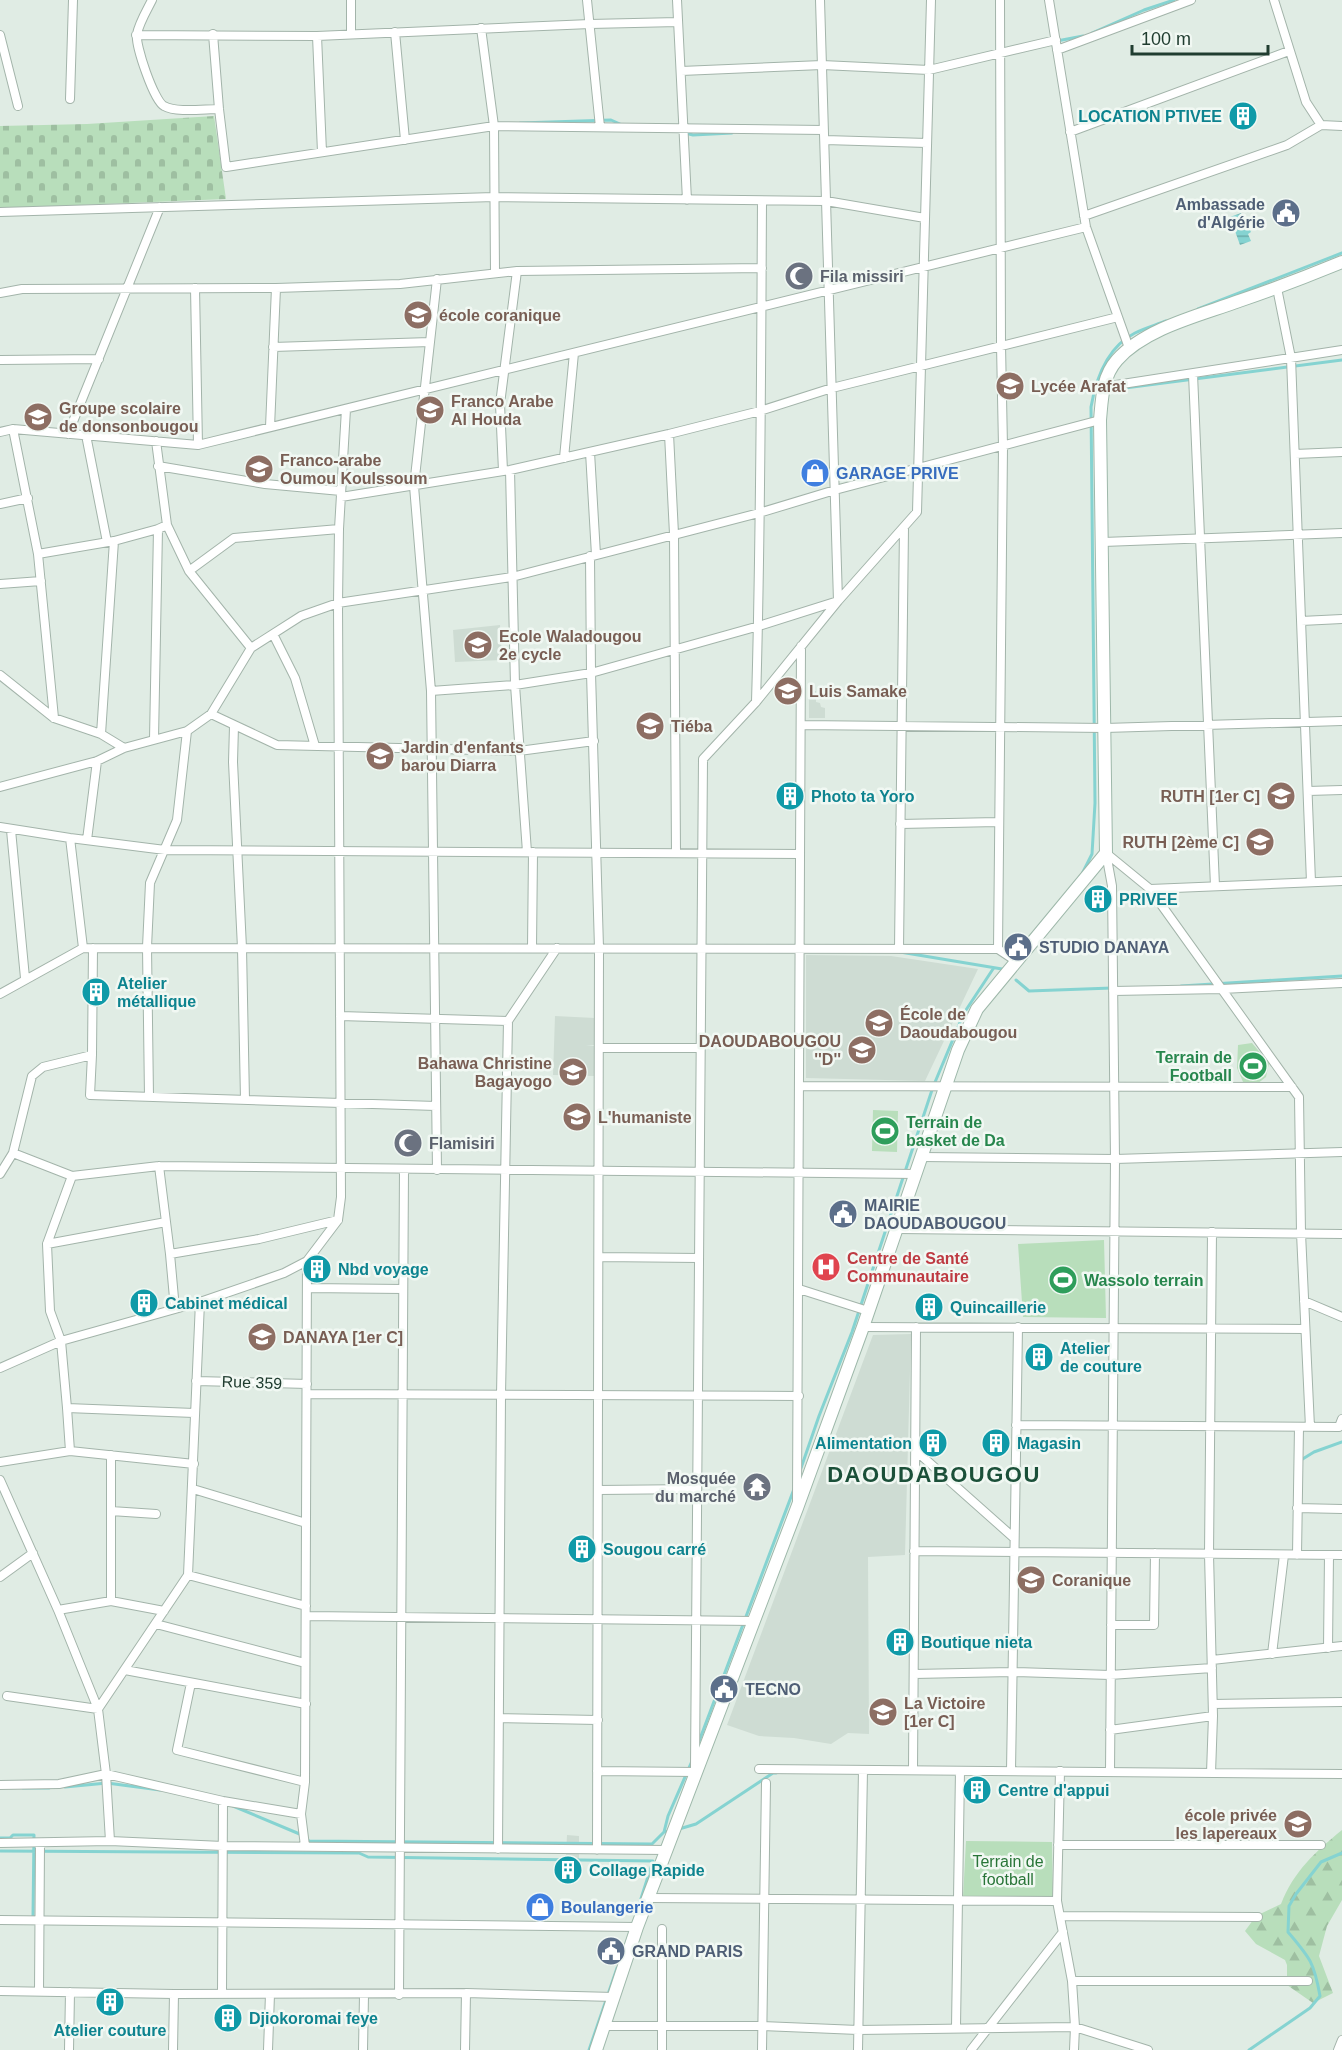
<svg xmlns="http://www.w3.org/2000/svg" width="1342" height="2050" font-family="Helvetica,sans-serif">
<defs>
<pattern id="forest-firs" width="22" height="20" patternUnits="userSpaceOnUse" patternTransform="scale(1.5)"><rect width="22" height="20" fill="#b8debb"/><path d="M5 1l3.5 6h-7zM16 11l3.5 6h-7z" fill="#9ebfa1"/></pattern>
<pattern id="cemetery-stones" width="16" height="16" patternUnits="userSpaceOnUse" patternTransform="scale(1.5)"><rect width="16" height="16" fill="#b8debb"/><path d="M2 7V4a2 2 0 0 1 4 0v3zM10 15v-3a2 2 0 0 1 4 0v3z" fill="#9ebfa1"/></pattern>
<pattern id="water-rules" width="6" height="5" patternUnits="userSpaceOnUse" patternTransform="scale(1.5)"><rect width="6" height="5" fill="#85d3d1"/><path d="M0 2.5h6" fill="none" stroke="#6cacaa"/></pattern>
</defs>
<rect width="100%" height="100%" fill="#e0ece4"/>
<path fill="#cedcd3" d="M500,625L502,660L455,662L453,630Z
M809,691H816V702L820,703L821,707L825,708V718H809Z
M806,955L891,956L978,969L925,1081L806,1078Z
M555,1016L595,1018V1045H586L594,1046V1076L553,1075Z
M911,1334L905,1555L868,1557L869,1734L848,1733L831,1744L794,1738L759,1736L727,1725L873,1335Z
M567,1835L579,1836V1861L562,1862L563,1856L566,1855Z"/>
<path fill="#b8debb" d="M1252,1043L1269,1063L1266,1077L1257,1084L1243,1082L1237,1068L1238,1045Z
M873,1110L898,1111L897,1152L872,1151Z
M1104,1240L1106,1318L1023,1317L1018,1244Z
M966,1841L1052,1842L1053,1899L963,1898Z"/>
<path fill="url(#forest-firs)" d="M1342,1830V1900L1327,1926L1319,1956L1333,1993L1313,2003L1287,1985V1965L1285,1960L1256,1944L1245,1931L1256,1916L1281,1904C1294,1871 1315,1852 1342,1830Z"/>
<path fill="url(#cemetery-stones)" d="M214,116L226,199L31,207H0V126L87,124Z"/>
<path fill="url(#water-rules)" d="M1241,213L1251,232L1248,234L1251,241L1240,245L1230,217Z"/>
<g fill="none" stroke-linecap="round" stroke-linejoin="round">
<path stroke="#85d3d1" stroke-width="3" d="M1092,33L1144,10L1174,0
M1057,41L1083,36
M520,123L611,120L620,124
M685,133L693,135L732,133
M1198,309L1342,253
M1125,388L1342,360
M1083,872L1092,854L1095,803L1091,407C1096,378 1107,347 1135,333C1145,328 1156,325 1166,321
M900,952L1002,969
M1016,980L1029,991L1112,988
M1181,986L1342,976
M1301,1460L1314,1452L1342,1442
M801,1468L819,1416L852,1332L933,1087L964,1013L993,969
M698,1744L794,1489
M65,1787L107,1783L160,1790
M23,1788H49
M233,1806L302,1835
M679,1829L696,1824L773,1773H776
M664,1832L668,1816L692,1761
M0,1838H10L13,1835H34L33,1916
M307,1839L309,1841L652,1844L664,1832L669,1831
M0,1851L359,1853L368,1857L653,1861L638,1908
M589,2050L617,1968
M1249,2050L1310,2008L1320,1996C1314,1962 1310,1958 1288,1932L1289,1906L1296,1894L1321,1862L1342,1853"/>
<g stroke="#a3b4aa" stroke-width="10">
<path id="street" d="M152,0C147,10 139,23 137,34C135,45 154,101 164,106C176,113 204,109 219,109
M351,0V34
M587,0L600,127
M677,0L687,200
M1049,0L1086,227L1129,348
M1274,0L1306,102L1321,125L1342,126
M481,28L494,126L495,273
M395,32L405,140
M213,34L219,109L226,167L494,126L824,130
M0,35L18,106
M136,35L317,36L590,24L678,22
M317,36L322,152
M1057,50L1191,0
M681,71L822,65L929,70L1056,40
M70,99L73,0
M1070,132L1289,51
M825,140L927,143
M0,212L494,197L826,201L925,218
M1084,216L1287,145L1321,125
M195,288L198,445
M1277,288L1291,358L1311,882
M0,293L22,289L276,288L400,284L517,271L762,268
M273,347L430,342
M0,360L99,359
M1193,374L1215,886
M1103,387L1342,350
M270,427L276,288
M13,429L38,554L54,718
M0,432L13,429L198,445L1086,227
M68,434L160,207
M669,434L674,534L676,853
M86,435L107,542
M590,452L596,555
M1295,454L1342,452
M564,458L574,353
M158,466L265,484L341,491
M510,470L515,685L527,852
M503,471L500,404L517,271
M341,497L510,470L669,434L760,411L832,388L1118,317
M0,504L28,498
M167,525L189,571L251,648
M1103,542L1342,533
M38,554L114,541L158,529
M590,556L591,673L599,948L597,1850
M189,571L234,538L339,529
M0,584L41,581
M1301,621L1342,619
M273,634L295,678L315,746
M0,675L54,718L101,734L124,748
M431,691L515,685L591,673L759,626L838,601L820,0
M756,702C761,535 761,368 762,201
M211,714L277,745L519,751L594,741
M801,725L1105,728L1342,721
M234,726L233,762L242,948L245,1100
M101,734L114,541
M154,739L158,529L167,525L156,441
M0,787L97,761L124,748L187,731L211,714L251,648L301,616L338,603L512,577L759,513L835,490L1100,420
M1308,791L1342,790
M900,824L998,822
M0,827L70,838L165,850L800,854
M11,830L25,978
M70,838L83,948L998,949L1016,961
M87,840L97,761
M1106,853L1112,886L1115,1159L1110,1772
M1106,853L1150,889L1299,1097L1301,1233L1310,1427
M1150,889L1342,881
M93,948L92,1055L90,1095L436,1106
M532,948L533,852
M899,949L904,527
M998,949L1003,447L1001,345L1000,0
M1113,991L1222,989L1342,983
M0,994L83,948
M340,1016L508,1021
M599,1048H701
M799,1086L1292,1087
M149,1097L147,947L150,883L177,820L187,731
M13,1153L72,1176L159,1166L916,1174
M922,1157L1115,1159L1342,1152
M159,1166L170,1254L259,1239L338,1220
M437,1170L431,691L414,486L437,279
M0,1174L13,1153L32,1076L43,1067L92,1055
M898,1229L1342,1234
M47,1244L166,1222
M170,1254L175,1309
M599,1257L699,1258
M307,1288L403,1289
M799,1289L868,1311
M1304,1301L1342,1317
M863,1327L1305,1329
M0,1368L61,1341L200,1302L284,1273L307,1261L338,1220L341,1197L338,603L339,529L346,409
M196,1381L307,1384
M307,1394L799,1396
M67,1408L61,1341L50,1311L47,1244L72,1176
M1016,1425L1339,1427L1342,1419
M915,1450L1014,1538
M70,1451L67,1408L194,1413
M111,1455V1601
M0,1462L70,1451L194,1464
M0,1480L58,1610L98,1709L106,1774L110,1841
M193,1489L306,1523
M598,1490L697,1489
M797,1500L801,646
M1297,1508L1342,1509
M111,1511L156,1514
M914,1551L1342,1555
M1297,1555L1299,1427
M188,1575L306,1606
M0,1577L33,1553
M58,1610L111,1601L164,1611
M306,1616L754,1621
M156,1624L305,1663
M1111,1625H1154L1155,1553
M1328,1648L1329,1555
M1272,1654L1284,1555
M1212,1660L1342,1646
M125,1670L306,1704
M914,1674L1012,1672L1110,1675L1212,1668
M191,1683L177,1750L305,1782
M7,1696L98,1709L188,1575L200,1302
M1213,1704L1342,1702
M500,1718L598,1720
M1110,1730L1213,1716
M695,1767L703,759L756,702L838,601L917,512L931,0
M759,1769L1342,1774
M913,1770L916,1327
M597,1771L696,1772
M1011,1771L1018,1327
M1060,1771L1057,1901L1072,1981L1075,2027L1074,2050
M1211,1773L1213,1716L1209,1554L1212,1232
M0,1785L59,1784L106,1774L223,1801L301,1814
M0,1843L110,1841L223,1846L667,1850
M1058,1845H1321
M305,1846L301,1814L305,1782L307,1261
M498,1849L501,1395L508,1021L557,948
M649,1898L1057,1901
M1060,1916L1258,1917
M0,1920L637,1927
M1072,1981H1308
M0,1991L174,1994L466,1993L614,1997
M39,1991L40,1844
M222,1993L223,1801
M399,1995L404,1169
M604,2026H762L858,2030L1075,2027L1148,2050
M956,2027L960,1771
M69,2050L70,1992
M173,2050L174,1994
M268,2050L270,1994
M363,2050L364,1995
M465,2050L466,1993
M662,2050V1929
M762,2050L766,1783
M858,2050L863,1770
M971,2050L1063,1932
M1338,2050L1342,2040"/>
</g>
<g stroke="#9eb8aa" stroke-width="14">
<path id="secondary" d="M596,2050L637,1927L797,1508L863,1327L958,1050L977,1009L1106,853L1100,420C1102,399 1102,377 1117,360C1145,328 1201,315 1239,301C1274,289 1308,276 1342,262"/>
</g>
<use href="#street" stroke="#fff" stroke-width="8"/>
<use href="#secondary" stroke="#fff" stroke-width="12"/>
</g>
<defs>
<g id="building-disc" transform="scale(1.5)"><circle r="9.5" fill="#0f9aa8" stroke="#f1f8f3"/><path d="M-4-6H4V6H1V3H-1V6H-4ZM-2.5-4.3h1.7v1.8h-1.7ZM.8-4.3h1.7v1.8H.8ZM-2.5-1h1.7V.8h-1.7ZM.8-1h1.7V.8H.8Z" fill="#fff"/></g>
<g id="civic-disc" transform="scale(1.5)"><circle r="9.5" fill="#5c6f8a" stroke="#f1f8f3"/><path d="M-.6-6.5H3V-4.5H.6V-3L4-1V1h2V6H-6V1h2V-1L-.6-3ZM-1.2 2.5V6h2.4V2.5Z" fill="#fff"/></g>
<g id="mosque-disc" transform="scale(1.5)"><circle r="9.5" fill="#6b7280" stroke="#f1f8f3"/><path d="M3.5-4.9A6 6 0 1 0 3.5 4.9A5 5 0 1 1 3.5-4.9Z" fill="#fff"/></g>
<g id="school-disc" transform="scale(1.5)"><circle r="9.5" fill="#8d6e63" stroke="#f1f8f3"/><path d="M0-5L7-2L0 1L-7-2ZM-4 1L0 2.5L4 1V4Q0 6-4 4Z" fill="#fff"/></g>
<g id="shop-disc" transform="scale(1.5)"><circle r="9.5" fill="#3f7fe0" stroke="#f1f8f3"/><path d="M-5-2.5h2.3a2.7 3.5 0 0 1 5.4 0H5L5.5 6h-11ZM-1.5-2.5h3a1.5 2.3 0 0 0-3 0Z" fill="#fff"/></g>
<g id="stadium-disc" transform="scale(1.5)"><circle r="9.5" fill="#2e9e5b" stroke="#f1f8f3"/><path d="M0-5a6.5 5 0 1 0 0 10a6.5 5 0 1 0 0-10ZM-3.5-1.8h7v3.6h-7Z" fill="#fff"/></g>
<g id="hospital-disc" transform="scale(1.5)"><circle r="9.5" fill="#e0444e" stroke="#f1f8f3"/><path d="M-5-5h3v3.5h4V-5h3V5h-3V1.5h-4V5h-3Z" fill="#fff"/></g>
<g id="temple-disc" transform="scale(1.5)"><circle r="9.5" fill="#6b7280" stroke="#f1f8f3"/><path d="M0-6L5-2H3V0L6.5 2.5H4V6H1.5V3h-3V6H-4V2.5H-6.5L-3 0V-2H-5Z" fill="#fff"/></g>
</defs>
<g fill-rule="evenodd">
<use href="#building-disc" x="1243" y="116"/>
<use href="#civic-disc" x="1286" y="213"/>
<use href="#mosque-disc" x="799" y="276"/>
<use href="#school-disc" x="418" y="315"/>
<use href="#school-disc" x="1010" y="386"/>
<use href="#school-disc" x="430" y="410"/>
<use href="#school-disc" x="38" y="417"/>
<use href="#school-disc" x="259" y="469"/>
<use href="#shop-disc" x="815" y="473"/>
<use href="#school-disc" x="478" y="645"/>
<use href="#school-disc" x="788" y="691"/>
<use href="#school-disc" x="650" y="726"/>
<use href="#school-disc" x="380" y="756"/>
<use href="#building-disc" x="790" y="796"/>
<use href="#school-disc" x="1281" y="796"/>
<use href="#school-disc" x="1260" y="842"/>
<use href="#building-disc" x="1098" y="899"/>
<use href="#civic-disc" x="1018" y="947"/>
<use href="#building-disc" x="96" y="992"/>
<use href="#school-disc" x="879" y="1023"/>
<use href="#school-disc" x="862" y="1050"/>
<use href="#stadium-disc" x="1253" y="1066"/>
<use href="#school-disc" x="573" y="1072"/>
<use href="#school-disc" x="577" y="1117"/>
<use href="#stadium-disc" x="885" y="1131"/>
<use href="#mosque-disc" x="408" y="1143"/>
<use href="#civic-disc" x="843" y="1214"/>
<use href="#hospital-disc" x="826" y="1267"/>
<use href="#building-disc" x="317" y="1269"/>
<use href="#stadium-disc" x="1063" y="1280"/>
<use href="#building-disc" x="144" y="1303"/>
<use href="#building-disc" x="929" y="1307"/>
<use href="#school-disc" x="262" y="1337"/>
<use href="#building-disc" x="1039" y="1357"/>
<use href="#building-disc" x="933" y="1443"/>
<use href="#building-disc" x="996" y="1443"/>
<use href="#temple-disc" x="757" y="1487"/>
<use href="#building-disc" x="582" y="1549"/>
<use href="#school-disc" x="1031" y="1580"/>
<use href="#building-disc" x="900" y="1642"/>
<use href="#civic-disc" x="724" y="1689"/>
<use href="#school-disc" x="883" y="1712"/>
<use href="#building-disc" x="977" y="1790"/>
<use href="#school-disc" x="1298" y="1824"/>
<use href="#building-disc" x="568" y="1870"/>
<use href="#shop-disc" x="540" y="1907"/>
<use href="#civic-disc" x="611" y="1951"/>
<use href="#building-disc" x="110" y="2002"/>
<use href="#building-disc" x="228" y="2018"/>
</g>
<g text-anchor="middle" stroke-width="5" stroke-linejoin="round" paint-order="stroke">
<g font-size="16" font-weight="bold" fill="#0d838f" stroke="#f1f8f3" text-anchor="start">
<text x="1222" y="122" text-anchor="end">LOCATION PTIVEE</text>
<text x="811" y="802">Photo ta Yoro</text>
<text x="1119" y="905">PRIVEE</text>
<text x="117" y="989">Atelier<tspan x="117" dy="18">métallique</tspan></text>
<text x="338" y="1275">Nbd voyage</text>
<text x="165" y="1309">Cabinet médical</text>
<text x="950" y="1313">Quincaillerie</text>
<text x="1060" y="1354">Atelier<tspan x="1060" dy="18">de couture</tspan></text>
<text x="912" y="1449" text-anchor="end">Alimentation</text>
<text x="1017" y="1449">Magasin</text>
<text x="603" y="1555">Sougou carré</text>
<text x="921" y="1648">Boutique nieta</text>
<text x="998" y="1796">Centre d'appui</text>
<text x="589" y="1876">Collage Rapide</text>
<text x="249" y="2024">Djiokoromai feye</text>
<text x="110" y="2036" text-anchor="middle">Atelier couture</text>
</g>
<g font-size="16" font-weight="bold" fill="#4e5e75" stroke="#f1f8f3" text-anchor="start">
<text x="1265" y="210" text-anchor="end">Ambassade<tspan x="1265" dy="18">d'Algérie</tspan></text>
<text x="1039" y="953">STUDIO DANAYA</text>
<text x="864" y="1211">MAIRIE<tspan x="864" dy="18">DAOUDABOUGOU</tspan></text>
<text x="745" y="1695">TECNO</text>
<text x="632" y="1957">GRAND PARIS</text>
</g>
<g font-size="16" font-weight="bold" fill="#5b616d" stroke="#f1f8f3" text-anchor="start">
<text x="820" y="282">Fila missiri</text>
<text x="429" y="1149">Flamisiri</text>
<text x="736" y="1484" text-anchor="end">Mosquée<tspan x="736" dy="18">du marché</tspan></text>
</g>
<g font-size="16" font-weight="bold" fill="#785e54" stroke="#f1f8f3" text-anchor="start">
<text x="439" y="321">école coranique</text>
<text x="1031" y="392">Lycée Arafat</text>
<text x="451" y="407">Franco Arabe<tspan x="451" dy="18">Al Houda</tspan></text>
<text x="59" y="414">Groupe scolaire<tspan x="59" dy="18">de donsonbougou</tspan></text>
<text x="280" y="466">Franco-arabe<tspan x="280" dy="18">Oumou Koulssoum</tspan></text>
<text x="499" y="642">Ecole Waladougou<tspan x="499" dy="18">2e cycle</tspan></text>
<text x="809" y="697">Luis Samake</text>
<text x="671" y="732">Tiéba</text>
<text x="401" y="753">Jardin d'enfants<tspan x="401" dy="18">barou Diarra</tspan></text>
<text x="1260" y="802" text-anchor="end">RUTH [1er C]</text>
<text x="1239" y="848" text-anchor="end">RUTH [2ème C]</text>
<text x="900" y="1020">École de<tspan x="900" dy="18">Daoudabougou</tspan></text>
<text x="841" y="1047" text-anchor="end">DAOUDABOUGOU<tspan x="841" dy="18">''D''</tspan></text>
<text x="552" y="1069" text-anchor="end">Bahawa Christine<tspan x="552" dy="18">Bagayogo</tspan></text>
<text x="598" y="1123">L'humaniste</text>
<text x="283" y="1343">DANAYA [1er C]</text>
<text x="1052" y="1586">Coranique</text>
<text x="904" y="1709">La Victoire<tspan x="904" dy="18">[1er C]</tspan></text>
<text x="1277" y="1821" text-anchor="end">école privée<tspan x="1277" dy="18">les lapereaux</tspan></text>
</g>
<g font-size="16" font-weight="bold" fill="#366cbe" stroke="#f1f8f3" text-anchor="start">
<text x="836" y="479">GARAGE PRIVE</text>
<text x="561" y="1913">Boulangerie</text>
</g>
<g font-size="16" font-weight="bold" fill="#27864d" stroke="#f1f8f3" text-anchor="start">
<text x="1232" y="1063" text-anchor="end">Terrain de<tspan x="1232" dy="18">Football</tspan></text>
<text x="906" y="1128">Terrain de<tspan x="906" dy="18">basket de Da</tspan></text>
<text x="1084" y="1286">Wassolo terrain</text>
</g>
<g font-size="16" font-weight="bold" fill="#be3a42" stroke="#f1f8f3" text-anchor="start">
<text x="847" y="1264">Centre de Santé<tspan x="847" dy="18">Communautaire</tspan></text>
</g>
<g font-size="16" fill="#203d30" stroke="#f1f8f3">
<text transform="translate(252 1382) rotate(2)" y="6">Rue 359</text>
</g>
<g font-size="16" fill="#297538" stroke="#f1f8f3">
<text x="1008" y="1867">Terrain de<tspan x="1008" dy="18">football</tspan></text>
</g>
<g font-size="22" font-weight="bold" letter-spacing="1.5" fill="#1b5039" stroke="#f1f8f3">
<text x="934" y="1482">DAOUDABOUGOU</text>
</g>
</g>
<path d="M1132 45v9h136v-9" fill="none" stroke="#203d30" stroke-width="3"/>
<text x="1141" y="45" font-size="18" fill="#203d30" stroke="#f1f8f3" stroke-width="4.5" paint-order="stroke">100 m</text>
</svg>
